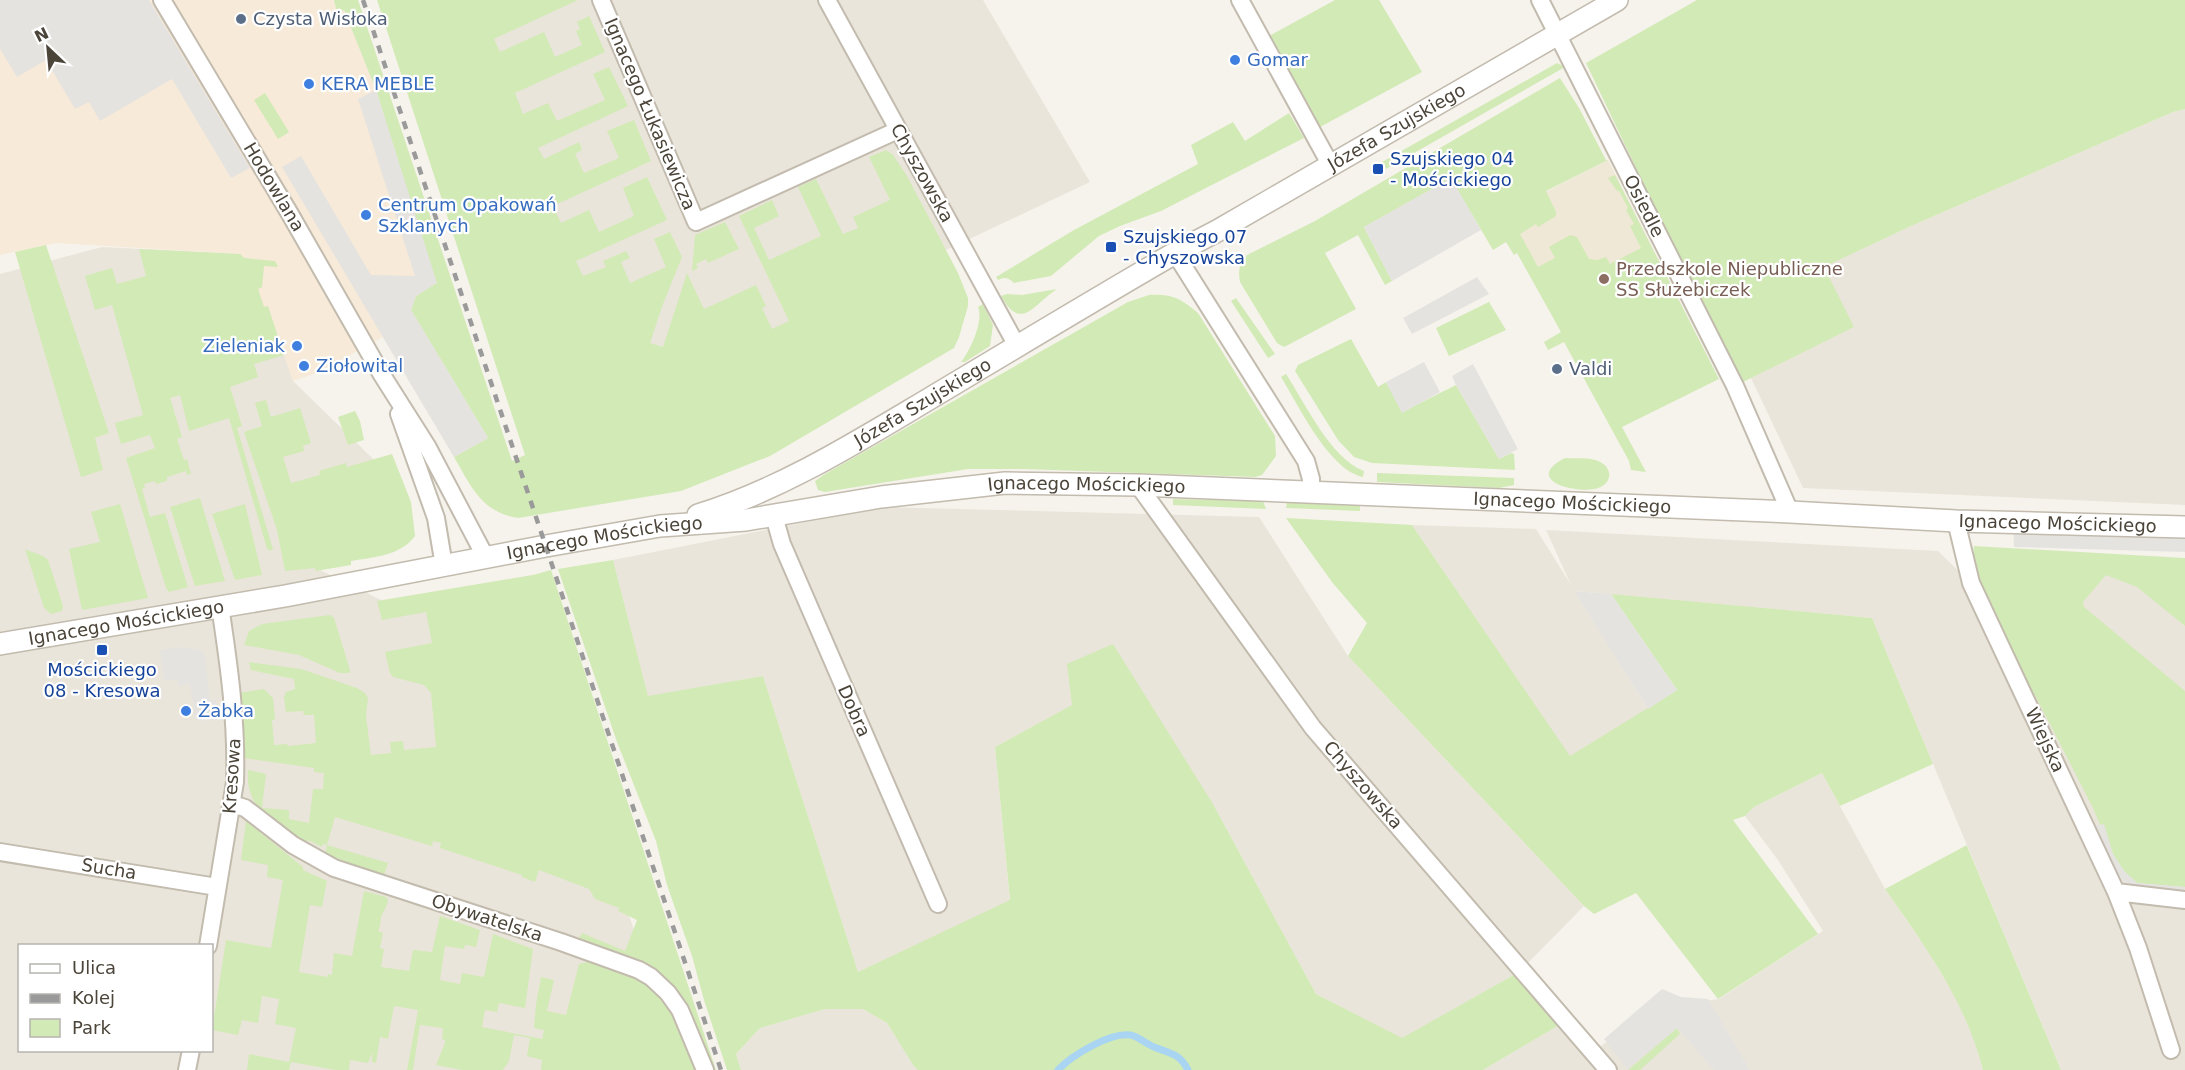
<svg xmlns="http://www.w3.org/2000/svg" width="2185" height="1070" font-family="'DejaVu Sans',sans-serif">
<rect width="100%" height="100%" fill="#f6f3ec"/>
<path fill="#eae5da" fill-rule="evenodd" d="M417,0H983L1090,182L629,400Z
M2185,109V505L1803,488L1751,378L1853,327L1823,267L1911,226L2173,112Z
M102,247L240,254L275,261L268,306L293,381L407,492L316,568L383,601L533,575L617,882L651,977L705,1070H0V274ZM20,946H212V1050H20Z
M883,507L1259,517L1348,656L1584,906L1519,972L1402,1039L1316,994L1213,804L1073,705L995,747L1010,902L858,972L763,676L648,697L613,560Z
M1412,525L1536,529L1571,585L1546,530L1938,551L1971,583L2185,565V1070H2061L1872,618L1575,591L1648,709L1570,757Z
M1822,773L1885,889L1928,951L1955,996L1976,1043L1983,1070H1483L1566,1021L1591,1052L1663,1007L1719,999L1823,931L1778,860L1745,816L1754,807Z
M825,1009H863L887,1023L913,1065L918,1070H741L736,1054L760,1028Z"/>
<path fill="#f7ead8" d="M0,0H334L337,12L344,10L376,90L437,283L421,292L445,367L488,438L454,457L383,337L319,372L293,381L268,306L264,307L258,289L262,287L264,265L275,262L243,258L240,254L56,243L0,255Z"/>
<path fill="#efe8d6" d="M1608,160L1690,322L1593,373L1503,214Z"/>
<path fill="#d2eab5" d="M334,0H358L512,461L525,455L377,0H578L494,39L500,52L544,32L555,57L582,45L576,31L580,29L577,22L589,16L605,52L515,93L523,114L548,103L557,121L605,100L593,74L609,67L628,106L538,148L544,159L579,142L582,150L575,154L584,173L619,158L607,131L634,120L651,161L553,206L561,223L589,210L599,232L634,216L623,188L647,177L667,220L576,261L583,276L606,267L603,261L626,251L630,258L621,262L630,283L666,267L654,239L670,232L682,257L663,304L650,343L663,347L687,273L704,309L756,285L766,306L762,308L772,329L789,321L739,216L772,200L779,216L754,228L769,260L821,236L798,187L816,179L843,234L858,228L853,217L890,200L869,157L886,150L893,155L907,176L958,273L968,298V306L959,337L954,348L770,456L681,491L518,518C481,512 471,486 454,457L488,438L411,310L416,296L436,283L376,90L344,10L337,13Z
M1335,0H1379L1422,72L1320,127L1269,36Z
M1697,0H2185V109L2173,112L1911,226L1824,267L1854,327L1739,384L1586,63Z
M1557,63L1565,67L1386,169L1382,162Z
M1560,78L1579,108L1606,160H1608L1546,191L1556,212V216L1538,227L1536,224L1520,234L1538,267L1555,258L1549,247L1570,235L1577,237L1589,259L1597,260L1606,257L1610,264L1641,248L1630,226L1634,224L1626,210L1628,208L1619,191H1617L1608,178L1615,175L1719,379L1622,427L1646,472L1631,470L1629,461L1564,342L1548,350L1544,342L1561,332L1517,253L1514,255L1506,242L1493,250L1451,179L1364,227L1392,281L1385,285L1358,235L1325,253L1356,309L1288,345L1284,347L1277,343L1240,282C1238,270 1239,265 1247,255L1315,221Z
M265,93L289,132L278,139L254,100Z
M1289,113L1304,138L1161,211L1120,226L1099,236L1051,276L1014,283C1008,277 1004,277 998,280L996,277L1074,230L1198,164L1191,145L1233,122L1245,141Z
M725,222L739,249L708,263L706,259L696,264L698,268L692,271L695,235Z
M46,245L109,433L95,438L103,470L81,477L15,252Z
M139,249L240,254L244,258L275,261L278,267L264,266L262,287L258,289L264,307L268,306L284,355L254,364L258,377L230,387L242,426L237,428L273,549L271,551L267,549L229,418L189,431L180,395L170,398L182,437L177,439L184,460L187,459L191,474L187,475L186,471L167,477V481L156,484L155,481L144,484L145,488L142,489L150,517L165,513L188,587L169,592L166,588L126,458L155,448L150,435L121,444L115,423L143,415L112,305L95,310L85,276L112,268L117,284L146,276Z
M1057,289C1033,305 1021,332 1001,296L1007,294L1022,295Z
M1149,295C1172,294 1180,298 1198,313L1275,436L1276,456L1262,475L1255,477L1023,469H968L825,492L818,490L815,481L825,474L1128,302Z
M1236,298L1275,354L1268,358L1231,301Z
M1489,302L1506,330L1449,356L1436,328Z
M983,304L993,325L990,346L965,362H961C970,351 984,321 978,307Z
M1351,339L1378,387L1386,382L1402,412L1456,385L1499,459L1511,453L1514,454L1515,470L1372,463L1354,457L1338,440L1295,371L1298,365Z
M1286,374C1305,403 1331,459 1364,471L1363,477C1329,470 1299,406 1281,377Z
M266,400L271,417L300,408L311,443L303,446L304,451L283,457L291,483L320,475L319,471L346,463L347,467L392,454L411,502L415,536C400,556 374,557 351,561V565L316,571L315,568L285,571L277,530L244,432L262,426L255,403Z
M355,411L360,421L364,440L348,445L338,417Z
M1565,458C1575,459 1589,457 1598,461C1615,468 1612,486 1594,489C1571,493 1524,479 1565,458Z
M1377,473L1514,478V485L1499,488L1377,482Z
M200,498L225,581L195,586L170,507Z
M1173,499L1263,501L1266,509L1173,505Z
M1287,502L1360,504V511L1286,508Z
M120,504L148,598L82,610L69,549L100,542L91,512Z
M245,504L262,575L235,580L212,514Z
M1286,518L1412,525L1570,756L1677,690L1611,594L1872,618L1933,764L1840,806L1822,773L1754,807L1745,816L1733,820L1818,934L1718,999L1636,893L1594,914L1584,906L1348,656L1367,623L1332,582Z
M1974,546L2185,558V626L2137,587L2106,575L2083,602L2084,607L2185,691V887L2137,883L2124,871L2113,854L2092,806L2035,695L2023,694L1971,583Z
M25,549C32,553 43,554 48,560L63,606L62,611L51,614L44,608Z
M613,560L648,696L763,676L858,972L1010,900L995,747L1072,705L1067,664L1113,644L1213,804L1316,994L1402,1038L1519,972L1566,1021L1483,1070H918L913,1065L887,1023L863,1009H825L760,1028L736,1054L741,1070H727L704,1000L692,956L667,885L656,841L617,742L558,569Z
M551,570L716,1070H711L692,1019L668,980L653,970L577,941L582,933L625,951L637,920L618,911L619,908L595,899L589,889L539,870L535,882L522,877V875L440,848L441,843L433,841L432,846L335,817L327,845L388,863L384,875L325,854L327,845L323,844L322,847L308,840L306,844L301,843C273,821 245,809 248,770L266,774L262,808L289,810V819L309,823L313,789H323L324,773L314,772V768L243,758L239,693L264,689L273,698L275,720H272L274,745L287,744L288,746L316,743L314,715H304L303,711L286,712L284,697L286,692L295,689L294,679L251,670L249,662L301,669L357,688L365,693L368,698L366,716L371,755L391,753L390,742L403,741L404,750L436,747L431,693L424,685L393,677L390,673L385,652L432,643L426,612L382,620L377,601L533,575Z
M330,615L334,618L350,670L349,673H340L299,655L244,645L249,631L262,624Z
M246,821L303,867V870L327,881L322,907L310,905L299,972L327,977L328,974L332,975L334,953L352,956L364,891L386,897L388,900C387,908 383,911 381,917C380,923 381,926 378,931L383,933L380,948L384,949L381,967L409,971L413,950L432,952L440,916L480,930L476,947L465,945L464,949L445,946L440,980L460,984L462,973L484,977L493,934L533,949L525,1008L499,1003L497,1012L485,1010L482,1027L542,1039L544,1030L534,1028L536,1004L541,977L554,980L547,1011L566,1015L579,964L591,961L639,977L661,995L684,1033L696,1070H541L542,1060L527,1056L530,1038L514,1035L509,1061L503,1070H462L436,1065L445,1043V1040L442,1039L443,1028L420,1025L413,1070H407L418,1010L394,1006L388,1039L380,1037L376,1063L372,1062V1053L368,1063L350,1060L349,1070H336L291,1062L289,1070H247L249,1054L289,1062L296,1028L275,1024L279,999L262,996L258,1023L242,1020L238,1035L212,1030L226,940L271,948L283,880L267,877L268,865L241,860Z
M1967,845V846L2061,1070H1983C1966,1002 1925,946 1885,889Z
M1677,1028L1680,1034L1640,1070H1628Z"/>
<path fill="#e5e3e0" d="M0,0H149L250,168L231,178L172,79L100,121L89,102L75,109L46,60L17,77L0,49Z
M376,90L437,283L416,296L411,310L488,438L454,457L282,167L301,156L371,275L415,276L358,99Z
M1451,178L1481,230L1392,281L1364,227Z
M1477,277L1489,294L1412,334L1403,318Z
M1424,362L1440,392L1402,413L1386,382Z
M1473,364L1518,449L1499,459L1456,385L1452,376Z
M2013,523L2185,528V552L2014,547Z
M1574,591L1611,594L1677,690L1648,709Z
M183,647L201,650L205,655L210,700H216L218,720L196,721L190,684L179,686L177,679L164,681L160,650Z
M2104,824L2113,854L2124,871L2137,883L2185,887V900L2130,888L2110,865L2094,826Z
M1662,989L1681,997L1708,999L1750,1070H1714L1677,1028L1628,1069L1604,1039Z"/>
<g fill="none" stroke-linecap="round" stroke-linejoin="round">
<path stroke="#a9d4f2" stroke-width="7" d="M1058,1070C1071,1056 1114,1029 1134,1036C1141,1039 1147,1044 1154,1047C1171,1054 1179,1053 1188,1070"/>
<g stroke="#c2bbae" stroke-width="20">
<path id="minor" d="M162,0L290,214L382,375L427,446L486,558
M601,0L696,222L898,130
M827,0L1017,346
M1240,0L1330,164
M1540,0L1735,386L1790,512
M1175,253L1306,461L1311,479V492
M399,414L436,518L444,566
M1138,485L1313,728L1608,1070
M774,516L782,544L938,904
M1956,521L1971,583L2116,892L2138,948L2171,1050
M232,804L245,808L293,845L334,868L561,942L639,970L651,977L668,993L680,1010L705,1070
M0,852L217,887
M2116,892L2185,900
M208,946L235,782C237,722 229,665 220,606
M187,1070L191,1050"/>
</g>
<g stroke="#c2bbae" stroke-width="24">
<g id="tertiary">
<path id="s1" d="M698,515C780,490 855,443 929,399C1011,350 1092,301 1175,253L1217,231L1617,0"/>
<path id="s2" d="M0,644L285,596L546,546L660,526L746,520L881,497L1005,483L1138,485L1790,512L1956,521L2185,527"/>
</g>
</g>
<use href="#minor" stroke="#fff" stroke-width="16"/>
<use href="#tertiary" stroke="#fff" stroke-width="21"/>
<path stroke="#9a9a9a" stroke-width="4.5" stroke-dasharray="8 8" stroke-linecap="butt" d="M363,0L721,1070"/>
</g>
<g fill="#5c6f8a" stroke="#fff" stroke-width="2">
<circle cx="241" cy="19" r="6"/>
<circle cx="1557" cy="369" r="6"/>
</g>
<g fill="#3f7fe0" stroke="#fff" stroke-width="2">
<circle cx="1235" cy="60" r="6"/>
<circle cx="309" cy="84" r="6"/>
<circle cx="366" cy="215" r="6"/>
<circle cx="297" cy="346" r="6"/>
<circle cx="304" cy="366" r="6"/>
<circle cx="186" cy="711" r="6"/>
</g>
<g fill="#1a4fb4" stroke="#fff" stroke-width="2">
<rect x="1372" y="163" width="12" height="12" rx="3"/>
<rect x="1105" y="241" width="12" height="12" rx="3"/>
<rect x="96" y="644" width="12" height="12" rx="3"/>
</g>
<circle fill="#8d6e63" stroke="#fff" stroke-width="2" cx="1604" cy="279" r="6"/>
<g text-anchor="middle" stroke-width="4.5" stroke-linejoin="round" paint-order="stroke">
<g font-size="18" fill="#4e5e75" stroke="#fff" text-anchor="start">
<text x="253" y="25">Czysta Wisłoka</text>
<text x="1569" y="375">Valdi</text>
</g>
<g font-size="18" fill="#366cbe" stroke="#fff" text-anchor="start">
<text x="1247" y="66">Gomar</text>
<text x="321" y="90">KERA MEBLE</text>
<text x="378" y="211">Centrum Opakowań<tspan x="378" dy="21">Szklanych</tspan></text>
<text x="285" y="352" text-anchor="end">Zieleniak</text>
<text x="316" y="372">Ziołowital</text>
<text x="198" y="717">Żabka</text>
</g>
<g font-size="18" fill="#4b4439" stroke="#fff">
<text transform="translate(650 114) rotate(67)" y="6">Ignacego Łukasiewicza</text>
<text dy="6" stroke="none"><textPath href="#s1" startOffset="800">Józefa Szujskiego</textPath></text>
<text transform="translate(922 173) rotate(61)" y="6">Chyszowska</text>
<text transform="translate(274 187) rotate(59)" y="6">Hodowlana</text>
<text transform="translate(1644 206) rotate(63)" y="6">Osiedle</text>
<text dy="6" stroke="none"><textPath href="#s1" startOffset="252">Józefa Szujskiego</textPath></text>
<text dy="6" stroke="none"><textPath href="#s2" startOffset="1100">Ignacego Mościckiego</textPath></text>
<text dy="6" stroke="none"><textPath href="#s2" startOffset="1586">Ignacego Mościckiego</textPath></text>
<text dy="6" stroke="none"><textPath href="#s2" startOffset="2072">Ignacego Mościckiego</textPath></text>
<text dy="6" stroke="none"><textPath href="#s2" startOffset="614">Ignacego Mościckiego</textPath></text>
<text dy="6" stroke="none"><textPath href="#s2" startOffset="128">Ignacego Mościckiego</textPath></text>
<text transform="translate(854 711) rotate(66)" y="6">Dobra</text>
<text transform="translate(2045 740) rotate(65)" y="6">Wiejska</text>
<text transform="translate(232 776) rotate(-86)" y="6">Kresowa</text>
<text transform="translate(1363 785) rotate(49)" y="6">Chyszowska</text>
<text transform="translate(109 869) rotate(9)" y="6">Sucha</text>
<text transform="translate(487 918) rotate(18)" y="6">Obywatelska</text>
</g>
<g font-size="18" fill="#164399" stroke="#fff" text-anchor="start">
<text x="1390" y="165">Szujskiego 04<tspan x="1390" dy="21">- Mościckiego</tspan></text>
<text x="1123" y="243">Szujskiego 07<tspan x="1123" dy="21">- Chyszowska</tspan></text>
<text x="102" y="676" text-anchor="middle">Mościckiego<tspan x="102" dy="21">08 - Kresowa</tspan></text>
</g>
<g font-size="18" fill="#785e54" stroke="#fff" text-anchor="start">
<text x="1616" y="275">Przedszkole Niepubliczne<tspan x="1616" dy="21">SS Służebiczek</tspan></text>
</g>
</g>
<rect x="18" y="944" width="195" height="108" fill="#ffffff" stroke="#b7b4b0" stroke-width="1.5"/>
<rect x="30" y="964" width="30" height="9" fill="#ffffff" stroke="#b7b4b0" stroke-width="1.5"/>
<text x="72" y="974" font-size="18" fill="#4b4439">Ulica</text>
<rect x="30" y="994" width="30" height="9" fill="#9a9a9a" stroke="#b7b4b0" stroke-width="1.5"/>
<text x="72" y="1004" font-size="18" fill="#4b4439">Kolej</text>
<rect x="30" y="1019" width="30" height="18" fill="#d2eab5" stroke="#b7b4b0" stroke-width="1.5"/>
<text x="72" y="1034" font-size="18" fill="#4b4439">Park</text>
<g transform="translate(48 48) rotate(334)" stroke="#ffffff" stroke-width="4.5" paint-order="stroke">
<path d="M0-4.5L10 22L0 15L-10 22Z" fill="#4b4439"/>
<text y="-9" font-size="16" font-weight="bold" text-anchor="middle" fill="#4b4439">N</text>
</g>
</svg>
